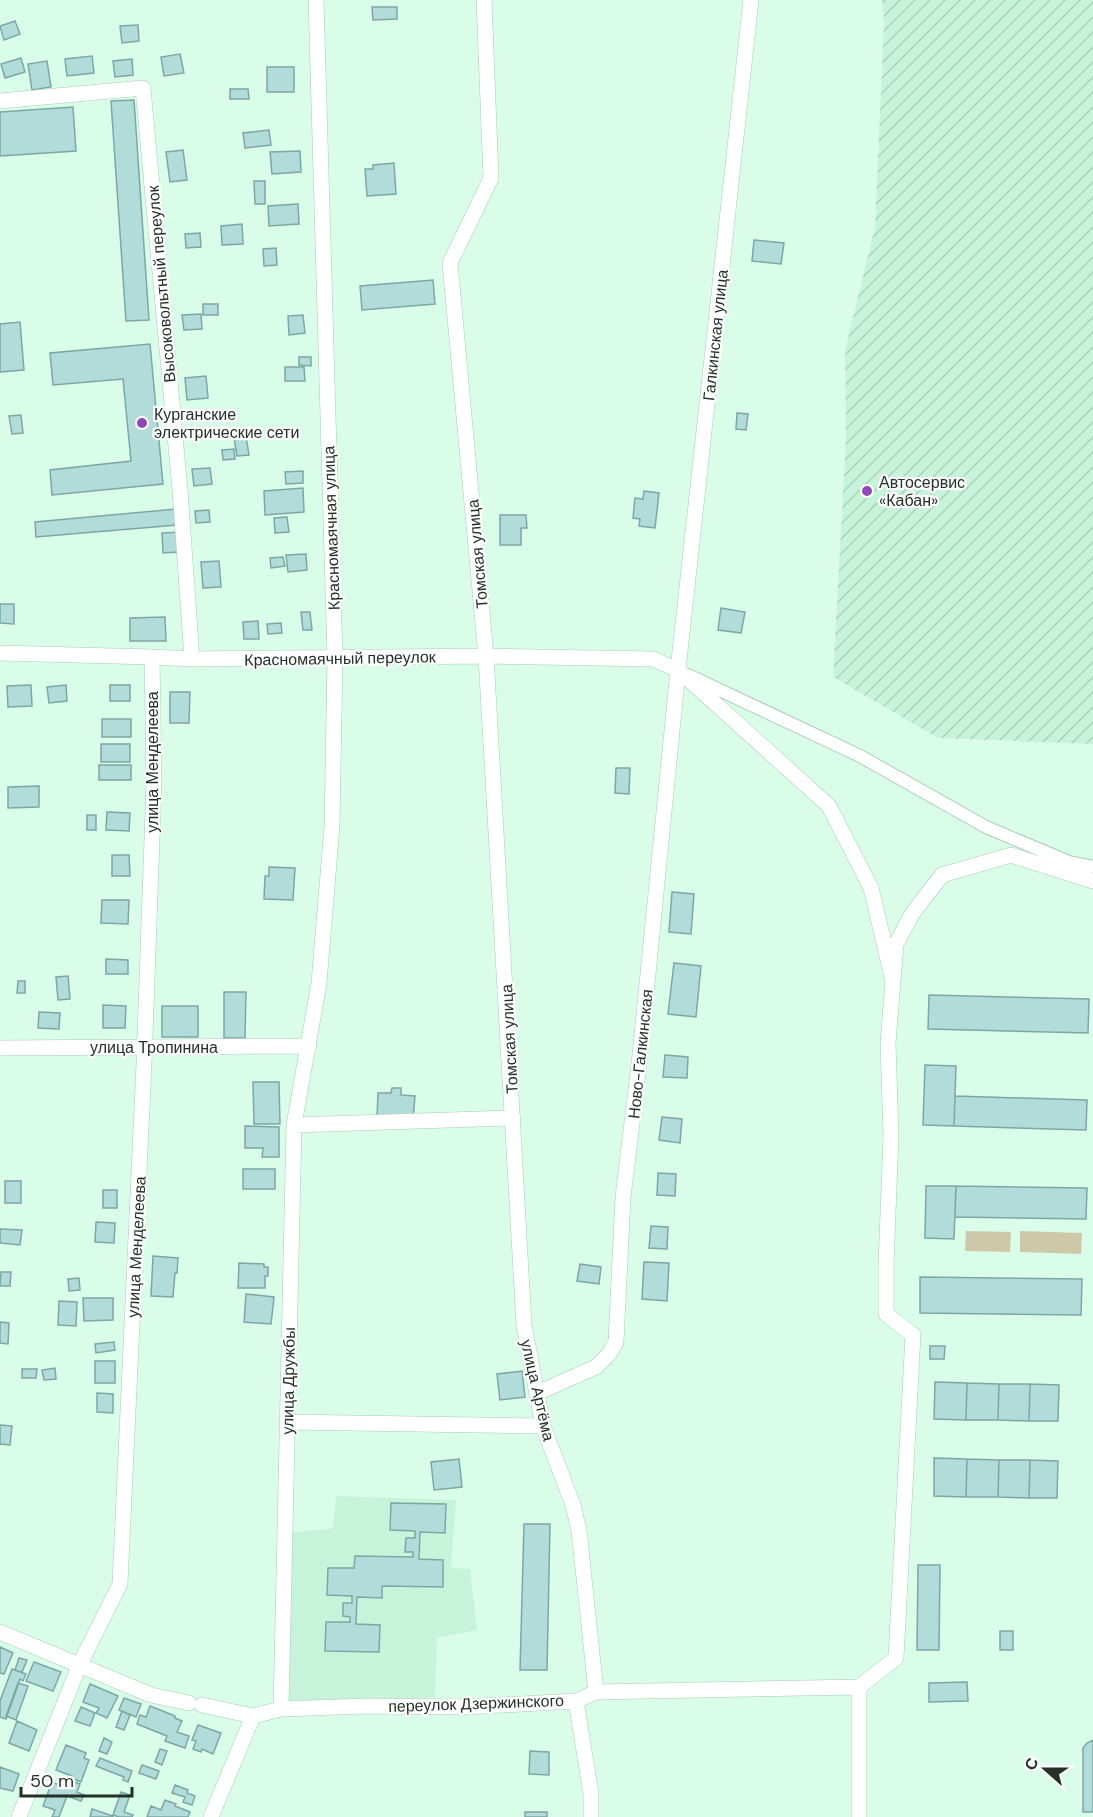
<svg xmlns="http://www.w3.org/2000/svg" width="1093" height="1817" font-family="'DM Sans',sans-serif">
<defs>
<pattern id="industrial-furrows" width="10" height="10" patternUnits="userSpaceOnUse" patternTransform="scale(1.5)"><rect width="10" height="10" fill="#c7f3db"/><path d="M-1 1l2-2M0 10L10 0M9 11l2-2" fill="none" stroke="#abd1bc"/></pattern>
</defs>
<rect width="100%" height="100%" fill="#d9fde9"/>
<path fill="#c7f3db" d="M336,1496L456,1500L451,1568L470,1569L477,1630L437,1638L435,1697L291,1705L286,1693L288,1533L333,1528Z"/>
<path fill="url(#industrial-furrows)" d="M882,0H1093V744L938,738L833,677L846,438L845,350L875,227L884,22Z"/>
<path fill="#ccc8a8" d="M966,1231L1011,1232L1010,1252L965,1251Z
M1020,1231L1082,1233L1081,1254L1020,1252Z"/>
<path fill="#b1dcd9" stroke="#7da7a4" stroke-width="1.5" d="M372,7H397V19L373,20Z
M15,21L20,34L4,40L0,26Z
M138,25L139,41L122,43L120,26Z
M180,54L184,73L164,76L161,57Z
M92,56L94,73L67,76L65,59Z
M21,58L25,72L5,78L1,64Z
M132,59L133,75L115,77L113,61Z
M47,61L51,87L32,90L28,64Z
M267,67H294V92H267Z
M230,89H248L249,99H230Z
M134,100L149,320L126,321L111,101Z
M73,107L76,151L0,156V112Z
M269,130L271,145L245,148L243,133Z
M183,150L187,180L170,182L166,152Z
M300,151L301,172L272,174L270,152Z
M394,163L396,194L367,196L365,169H373V165Z
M254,181H265V204H255Z
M298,204L299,224L269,226L268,206Z
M242,224L243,244L222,245L221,226Z
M200,233L201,247L186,248L185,234Z
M754,240L784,243L781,264L752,261Z
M276,248L277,265L264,266L263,249Z
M433,280L435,304L362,310L360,286Z
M203,304H218V315H203Z
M201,314L202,329L184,330L182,315Z
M303,315L305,333L289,335L288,316Z
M20,322L24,370L0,372V324Z
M150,344L163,484L52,495L50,470L131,461L123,379L53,385L50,353Z
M299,357H311V366L299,365Z
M285,367H304L305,381H285Z
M206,376L208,398L187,400L185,378Z
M737,413L748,414L746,430L736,429Z
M21,415L23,433L12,434L9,416Z
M246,436L249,455L237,456L234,438Z
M234,449L235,459L223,460L222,450Z
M210,468L212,484L194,486L192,469Z
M303,471V483L286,484L285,472Z
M303,488L304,512L265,515L264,491Z
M644,491L659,493L655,528L639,526L640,519L633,518L635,498L643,499Z
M176,509L177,525L36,537L35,522Z
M209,510L210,522L196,523L195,511Z
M500,515H526L527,528H521V545H500Z
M287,517L289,532L275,533L274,518Z
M180,532L181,552L163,553L162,533Z
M306,554L307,570L288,572L286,555Z
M283,557L285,566L271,568L270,558Z
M219,561L221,587L203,588L201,562Z
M0,604H14V624L0,623Z
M721,608L745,612L741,633L718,630Z
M301,612H310L312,630H303Z
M165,617L166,641H130V618Z
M258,621L259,639H244L243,622Z
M281,623L282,633L268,634L267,624Z
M31,685L32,706L8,707L7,686Z
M66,685L67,701L49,703L47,687Z
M110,685H130V701H110Z
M170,692H190L189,723H170Z
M102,719H131V737H102Z
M101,744H130V762H101Z
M99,765H131V780H99Z
M616,768H630L629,794L615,793Z
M39,786V807L8,808V787Z
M107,812L130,813L129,831L106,830Z
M87,815H96V830H87Z
M112,855H129L130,876H112Z
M269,867L295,868L293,900L264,899L265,876H269Z
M672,892L694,894L691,934L669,932Z
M102,900H129L128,924L101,923Z
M106,959L128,960V974H106Z
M674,963L701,966L696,1017L668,1014Z
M68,976L70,999L58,1000L56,977Z
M18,981H25V993H17Z
M224,992H246L245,1038H224Z
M929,995L1089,999L1088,1033L928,1029Z
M103,1005L126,1006L125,1028H103Z
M162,1006H198V1037H162Z
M39,1012L60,1013L59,1029L38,1028Z
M665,1055L688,1057L687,1078L663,1077Z
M925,1065L956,1066L954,1126L923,1125Z
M253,1082H279L280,1124H254Z
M392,1088H401V1095L415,1096L413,1119L377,1117L378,1093H391Z
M955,1096L1087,1100L1086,1130L954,1126Z
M662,1117L682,1119L680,1143L659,1140Z
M245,1126L279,1127V1157H262L263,1148H245Z
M243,1169H275V1189H243Z
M658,1173L676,1174L675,1196L657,1195Z
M5,1181H21V1203H5Z
M926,1186H956L954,1239L925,1238Z
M956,1186L1087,1188L1086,1219L955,1217Z
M103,1190H117V1208H103Z
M96,1222L115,1223L114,1243L95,1242Z
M651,1226L668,1227L667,1249L649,1248Z
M0,1229L22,1230L20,1245L0,1243Z
M153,1256L178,1258L177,1273H175L173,1297L151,1296Z
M644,1262L669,1263L667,1301L642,1299Z
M239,1263L264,1264V1267H268V1276H265V1288H238Z
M580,1264L601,1267L599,1284L577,1281Z
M1,1272H11L10,1286H0Z
M920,1277L1082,1279L1081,1315L920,1313Z
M79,1278L80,1290L69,1291L68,1279Z
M246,1294L274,1297L271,1324L244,1322Z
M83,1298H113V1320L84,1321Z
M59,1301L77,1302L76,1326L58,1325Z
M0,1322L9,1323L8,1344L0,1343Z
M114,1342L115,1350L96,1353L95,1344Z
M930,1346H945L944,1359H930Z
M95,1361H115V1383H95Z
M55,1368L56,1379L44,1380L42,1370Z
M22,1369H37L36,1378H22Z
M522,1371L525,1397L500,1400L497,1374Z
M935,1382L967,1383L966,1420L934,1419Z
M967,1383L999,1384L998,1420H966Z
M999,1384H1030L1029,1421L998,1420Z
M1030,1384L1059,1385L1058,1421H1029Z
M97,1393L113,1394V1413L97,1412Z
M0,1425L12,1426L10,1445L0,1444Z
M934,1458L967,1459L966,1497L934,1496Z
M459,1459L462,1487L434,1490L431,1462Z
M967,1459L999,1460L998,1497H966Z
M999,1460H1030L1029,1498L998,1497Z
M1030,1460L1058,1461L1057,1498H1029Z
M391,1503L446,1504L445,1533L420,1532L419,1559L443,1560V1587L382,1586V1598L357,1597L356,1624L380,1625L379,1652L325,1651L326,1622H350V1617L343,1616V1603H352V1596L327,1595L328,1568H354L355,1556L413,1557V1552H405L406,1538H415V1531L390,1530Z
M524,1524H550L547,1670H520Z
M918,1565H940L939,1650H917Z
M1000,1631H1013V1650H1000Z
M0,1647L13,1653L4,1674L0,1673Z
M19,1658L27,1660L22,1672L15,1670Z
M34,1662L61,1672L53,1691L26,1681Z
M12,1669L26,1674L23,1681L20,1679L6,1719L0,1717V1701Z
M967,1682L968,1701L929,1702V1683Z
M18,1683L28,1686L16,1720L6,1716Z
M90,1684L118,1696L107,1718L96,1713L99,1708L83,1702Z
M124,1698L141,1704L136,1717L119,1710Z
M150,1706L175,1716V1718L182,1721L177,1732L189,1736L185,1748L165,1741L167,1736L137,1724L140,1715L146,1717Z
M81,1707L95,1713L90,1726L75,1721Z
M122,1711L130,1715L124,1730L116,1727Z
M17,1721L37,1730L29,1751L9,1743Z
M198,1725L221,1733L213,1754L202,1749L201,1752L193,1749L196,1741L192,1740Z
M104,1738L112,1742L107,1754L99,1751Z
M1093,1740V1812H1083V1748L1087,1743Z
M66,1745L86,1753L84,1758L89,1760L81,1782L71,1778L72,1776L56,1770Z
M160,1749L167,1751L162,1765L155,1762Z
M530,1751L549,1752V1775L529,1774Z
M100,1758L132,1771L128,1782L123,1780L124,1777L96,1766Z
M142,1765L159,1771L156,1779L139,1773Z
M0,1767L19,1774L13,1791L0,1788Z
M69,1780L80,1784L77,1792L84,1795L81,1801L67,1796L59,1817H52L55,1810L43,1806L52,1782L66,1788Z
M175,1785L188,1790L187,1793L195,1796L192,1805L183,1802L185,1797L172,1793Z
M121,1792L130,1795L124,1812L133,1815L132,1817H119L113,1815Z
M165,1800L176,1804L175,1806L190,1812L188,1817H147L151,1806L161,1810Z
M92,1809L113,1816V1817H90Z
M525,1812H547V1817H525Z"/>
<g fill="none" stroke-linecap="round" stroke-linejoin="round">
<g stroke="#a8cbb7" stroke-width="14">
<path id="pedestrian" d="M688,675L860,756L986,827L1069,862L1093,867"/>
</g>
<g stroke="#a8cbb7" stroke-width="16">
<path id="minor" d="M484,0L491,178L450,263L486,656L524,1325L543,1426L573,1505L579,1530L596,1692
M0,101L143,88L180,490L192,659
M0,653L152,657L192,659L486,656L653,659L678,670L829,806L871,888L893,981
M0,1048L309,1046
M294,1125L513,1118
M537,1393L596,1367L609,1354L616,1342L623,1197L639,1065L678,670L751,0
M288,1422L543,1426
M0,1632L151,1695L189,1703
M859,1687L896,1658L913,1335L886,1314V1264L891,1136L888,1043L896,944L912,914L942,875L1011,855L1093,881
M576,1701L591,1794V1817
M202,1705L253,1716L281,1709L366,1706L466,1707L576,1701L596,1692L859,1687
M281,1709L294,1125L319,983L332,826L335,658L316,0
M19,1817L79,1666L120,1584L144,1064L154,783L152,657
M211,1817L253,1716
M859,1817V1687"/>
</g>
<use href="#pedestrian" stroke="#fff" stroke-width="12"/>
<use href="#minor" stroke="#fff" stroke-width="15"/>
</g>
<g fill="#8f48bb" stroke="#fff" stroke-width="2">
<circle cx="142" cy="423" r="6"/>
<circle cx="867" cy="491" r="6"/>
</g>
<g text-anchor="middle" stroke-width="4.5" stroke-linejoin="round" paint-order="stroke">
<g font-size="16" fill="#233129" stroke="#fff">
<text transform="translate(161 284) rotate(-95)" y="6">Высоковольтный переулок</text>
<text transform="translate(715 335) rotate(-84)" y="6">Галкинская улица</text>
<text transform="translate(331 528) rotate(-92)" y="6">Красномаячная улица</text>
<text transform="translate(477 554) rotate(-95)" y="6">Томская улица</text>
<text transform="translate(340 658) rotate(-1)" y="6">Красномаячный переулок</text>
<text transform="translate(152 762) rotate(-90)" y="6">улица Менделеева</text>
<text transform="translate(509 1039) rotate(-93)" y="6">Томская улица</text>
<text x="154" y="1053">улица Тропинина</text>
<text transform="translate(640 1054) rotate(-84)" y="6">Ново-Галкинская</text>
<text transform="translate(136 1247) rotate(-87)" y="6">улица Менделеева</text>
<text transform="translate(288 1381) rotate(-89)" y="6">улица Дружбы</text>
<text transform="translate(538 1390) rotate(77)" y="6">улица Артёма</text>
<text transform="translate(476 1703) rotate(-2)" y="6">переулок Дзержинского</text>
</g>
<g font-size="16" fill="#233129" stroke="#fff" text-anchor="start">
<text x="154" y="420">Курганские<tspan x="154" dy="18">электрические сети</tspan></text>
<text x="879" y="488">Автосервис<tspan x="879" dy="18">«Кабан»</tspan></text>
</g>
</g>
<g transform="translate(1045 1769) rotate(291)" stroke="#ffffff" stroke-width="4.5" paint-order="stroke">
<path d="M0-4.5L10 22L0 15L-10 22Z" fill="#233129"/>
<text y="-9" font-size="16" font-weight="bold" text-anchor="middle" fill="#233129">С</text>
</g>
<path d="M21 1787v9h111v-9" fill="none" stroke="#233129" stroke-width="3"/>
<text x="30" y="1787" font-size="18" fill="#233129" stroke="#ffffff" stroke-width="4.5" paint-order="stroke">50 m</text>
</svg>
